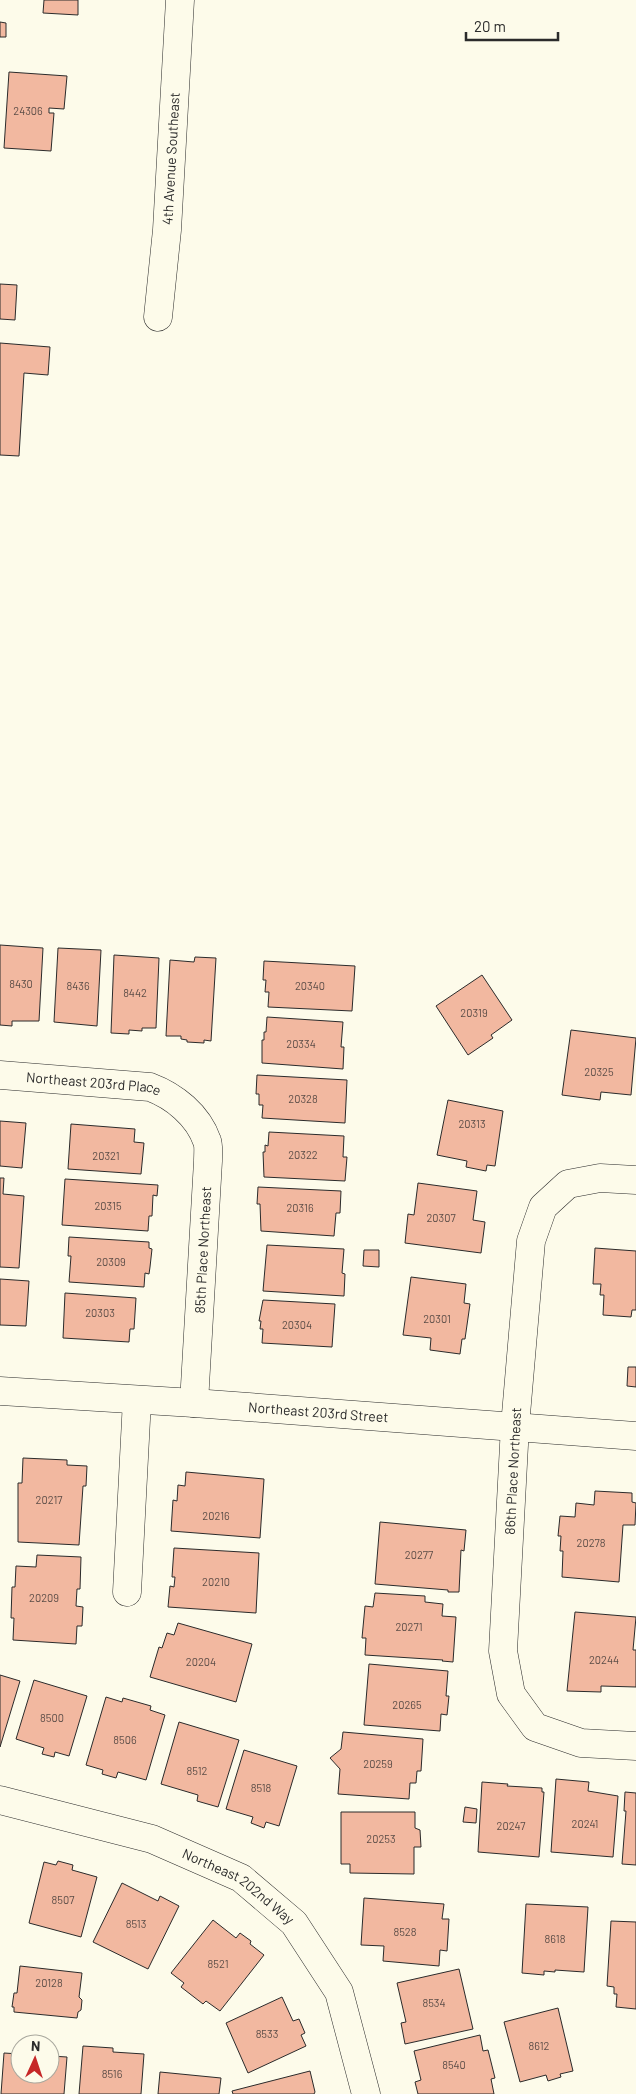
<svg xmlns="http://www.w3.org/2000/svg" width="636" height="2094" font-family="Barlow,sans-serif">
<rect width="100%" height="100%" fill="#fdfbea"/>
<path fill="#f2b8a0" stroke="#2b2b2b" d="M44,0H78V15L43,13Z
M0,22L6,23V37H0Z
M9,72L67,76L64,109L49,108V113H54L51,151L4,148Z
M0,284L17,285L15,320L0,319Z
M0,343L50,347L48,375L24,373L19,456L0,455Z
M0,945L43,948L39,1021H12V1026L0,1025Z
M58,948L101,950L97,1026L54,1022Z
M114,955L159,958L156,1028H142V1031L129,1030V1034L111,1033Z
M195,957L216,958L211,1041L204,1040V1043L187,1042V1040L181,1039V1036H166L170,960L194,962Z
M264,961L355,966L352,1011L268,1007L269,992H265L266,980H263Z
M482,975L512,1020L491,1035L493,1038L468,1055L436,1006Z
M267,1017L343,1022L341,1047H344L343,1069L262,1063V1040H264V1032H266Z
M571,1030L636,1038L631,1095L601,1092L600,1100L562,1095Z
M257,1075L347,1080L345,1123L262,1118L263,1105H259V1094H256Z
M448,1100L503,1111L495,1166L487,1165L486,1171L466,1167L467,1161L437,1155Z
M0,1121L26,1123L22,1168L0,1166Z
M71,1124L135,1129L134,1142L144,1143L141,1174L68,1169Z
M269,1132L344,1136L343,1157H347L345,1181L264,1177L263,1152H265V1145L268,1146Z
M0,1178H4L3,1194L24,1196L19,1268L0,1267Z
M65,1179L158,1185L157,1196L153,1195L152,1216H149L148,1231L62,1225Z
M418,1183L477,1191L473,1220L485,1222L481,1253L405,1243L408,1214L414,1215Z
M258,1187L341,1191L340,1213H336L334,1236L261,1231L260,1204H257Z
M69,1237L149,1242V1248L152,1249L150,1267L149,1274L145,1273L144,1287L69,1282L71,1256H68Z
M267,1245L344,1249L342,1273L345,1274L344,1296L263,1291Z
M595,1248L636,1251V1310H632L631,1317L603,1315L604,1295H600L601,1284H593Z
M364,1250H379V1267L363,1266Z
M411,1277L466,1284L464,1303L470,1304L465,1339H462L460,1354L430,1350L431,1338L403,1335Z
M0,1279L29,1281L26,1326L0,1325Z
M65,1293L136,1298L134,1329H130L129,1342L63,1338Z
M263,1300L335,1304L332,1347L262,1343L263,1329H260L261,1321H259Z
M628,1367H636V1387L627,1386Z
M23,1458L67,1460V1465L87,1466L86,1486H83L79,1545L18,1542V1483H22Z
M186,1472L264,1479L260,1538L171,1531L173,1500L177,1501L178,1485L185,1486Z
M595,1491L632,1493V1502L636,1503L635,1525H623L619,1582L562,1577L563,1551H560L561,1536H558L560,1516L575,1517L576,1503L594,1505Z
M380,1522L466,1530L464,1551L461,1550L459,1592H448V1590L375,1584Z
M174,1548L259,1553L256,1613L168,1607L170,1586L174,1587L175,1577H172Z
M37,1555L81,1557L80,1589H77L76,1606L83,1607L82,1626H77L76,1644L13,1640L14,1618H11L12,1587H15L16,1566L36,1567Z
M375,1593L425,1596V1602L443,1604L442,1616L456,1617L453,1662L442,1661L443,1660L365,1655L366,1638H362L365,1606L373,1607Z
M575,1612L636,1617L633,1650H636V1687L601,1686V1692L567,1691Z
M178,1623L252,1644L236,1702L150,1677L159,1647L162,1648L167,1633L174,1635Z
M369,1664L448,1671L446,1696H449L447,1715L441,1714L440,1731L364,1725Z
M0,1675L20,1681L0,1747Z
M34,1680L87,1696L69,1756L55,1752L54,1757L42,1754L44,1748L16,1739Z
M106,1697L122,1702L123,1698L151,1706L150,1710L165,1715L146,1780L118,1772L116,1778L102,1774L103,1770L86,1765Z
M179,1722L239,1740L218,1807L197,1801L198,1795L161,1784Z
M343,1732L423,1739L421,1771H417L416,1783H410L409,1799L338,1794L340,1769L330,1758L341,1749Z
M244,1750L297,1766L279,1826L266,1822L264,1828L251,1823L253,1817L226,1809Z
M556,1779L589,1782L588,1791L618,1796L613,1857L551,1852Z
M482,1782L508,1784L507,1786L542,1788V1792H544L539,1857L478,1852Z
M625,1792L636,1793V1865L622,1864L626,1811H624Z
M465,1807L477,1809L476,1823L463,1822Z
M341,1812H415V1828L420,1830L421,1847H414V1874L350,1873V1864H341Z
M58,1861L73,1865L72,1870L97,1877L81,1937L29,1923L44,1862L56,1865Z
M122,1883L158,1901L160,1896L179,1906L148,1969L93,1942Z
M364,1898L444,1904L442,1919H449L447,1951L440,1950L439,1966L383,1961L384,1946L361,1945Z
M526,1904L588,1907L584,1972L555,1970V1972L544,1971V1975L522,1973Z
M213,1920L236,1938L240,1933L251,1941L250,1944L264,1955L220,2011L206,2001L203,2004L181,1987L184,1983L171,1973Z
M611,1921L636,1922V2009L616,2007L617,1994H614V1987L607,1986Z
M20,1966L82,1973L79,1997L82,2000L81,2010L78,2012L77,2018L14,2012V2007H12L14,1993H17Z
M459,1969L473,2029L405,2044L401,2023L406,2022L397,1983Z
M282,1997L293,2021L299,2019L305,2033L301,2035L306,2046L248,2073L226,2023Z
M558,2008L573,2071L560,2074L561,2077L548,2081L546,2075L520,2082L504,2022Z
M480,2035L483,2051L488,2050L495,2078L491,2079L494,2094H418L415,2082L421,2080L414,2051Z
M83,2046L113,2048V2052L144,2054L141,2094H79Z
M50,2051L51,2056L67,2057L64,2094H1L4,2053L20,2054V2074H50Z
M310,2071L315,2092L314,2094H233L232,2091Z
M160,2072L221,2078L219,2094H158Z"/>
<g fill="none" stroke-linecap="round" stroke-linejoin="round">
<g stroke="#2b2b2b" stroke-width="29">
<g id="minor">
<path id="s1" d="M158,317L167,230L180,0"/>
<path id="s2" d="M0,1075L150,1087C174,1096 198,1115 207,1141C209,1146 208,1155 208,1161L194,1403"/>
<path d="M636,1180L600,1178L568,1184L543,1207L531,1241L515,1426L503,1651L511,1694L535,1727L581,1743L636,1746"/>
<path id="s3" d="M0,1391L194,1403L636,1436"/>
<path d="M127,1592L137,1400"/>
<path id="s4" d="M0,1800L152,1839L241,1878L294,1923L339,1992L366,2094"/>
</g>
</g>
<use href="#minor" stroke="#fdfbea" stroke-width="28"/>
</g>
<g text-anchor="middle" stroke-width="4" stroke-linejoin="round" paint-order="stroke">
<g font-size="11" fill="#5d4e48">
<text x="28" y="115">24306</text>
<text x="21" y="988">8430</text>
<text x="78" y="990">8436</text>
<text x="310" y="990">20340</text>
<text x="135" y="997">8442</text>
<text x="474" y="1017">20319</text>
<text x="301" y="1048">20334</text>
<text x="599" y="1076">20325</text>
<text x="303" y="1103">20328</text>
<text x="472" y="1128">20313</text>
<text x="303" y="1159">20322</text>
<text x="106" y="1160">20321</text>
<text x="108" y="1210">20315</text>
<text x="300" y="1212">20316</text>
<text x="441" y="1222">20307</text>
<text x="111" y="1266">20309</text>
<text x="100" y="1317">20303</text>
<text x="437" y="1323">20301</text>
<text x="297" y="1329">20304</text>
<text x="49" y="1504">20217</text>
<text x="216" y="1520">20216</text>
<text x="591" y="1547">20278</text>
<text x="419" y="1559">20277</text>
<text x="216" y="1586">20210</text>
<text x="44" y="1602">20209</text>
<text x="409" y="1631">20271</text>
<text x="604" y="1664">20244</text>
<text x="201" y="1666">20204</text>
<text x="407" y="1709">20265</text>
<text x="52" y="1722">8500</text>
<text x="125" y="1744">8506</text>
<text x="378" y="1768">20259</text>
<text x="197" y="1775">8512</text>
<text x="261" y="1792">8518</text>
<text x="585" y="1828">20241</text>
<text x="511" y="1830">20247</text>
<text x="381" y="1843">20253</text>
<text x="63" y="1904">8507</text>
<text x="136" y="1928">8513</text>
<text x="405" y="1936">8528</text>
<text x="555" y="1943">8618</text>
<text x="218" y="1968">8521</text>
<text x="49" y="1987">20128</text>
<text x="434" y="2007">8534</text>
<text x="267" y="2038">8533</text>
<text x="539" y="2050">8612</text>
<text x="454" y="2069">8540</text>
<text x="112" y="2078">8516</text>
</g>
<g font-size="14" fill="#2b2b2b" stroke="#fdfbea">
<text dy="5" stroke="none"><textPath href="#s1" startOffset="159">4th Avenue Southeast</textPath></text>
<text dy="5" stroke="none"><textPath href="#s2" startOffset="94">Northeast 203rd Place</textPath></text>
<text transform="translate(203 1250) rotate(-87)" y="5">85th Place Northeast</text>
<text dy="5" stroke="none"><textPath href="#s3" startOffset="319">Northeast 203rd Street</textPath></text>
<text transform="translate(513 1471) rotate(-87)" y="5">86th Place Northeast</text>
<text dy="5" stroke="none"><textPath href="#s4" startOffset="256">Northeast 202nd Way</textPath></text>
</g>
</g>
<g transform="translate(35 2059) rotate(3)"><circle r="24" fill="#fdfbea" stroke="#a9a89e"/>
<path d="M0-4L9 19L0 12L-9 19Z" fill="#c62828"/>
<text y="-8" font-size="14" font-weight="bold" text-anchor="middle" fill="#2b2b2b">N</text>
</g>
<path d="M466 32v8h92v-8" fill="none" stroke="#2b2b2b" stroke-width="2.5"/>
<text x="474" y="32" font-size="15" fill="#2b2b2b" stroke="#fdfbea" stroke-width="4" paint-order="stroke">20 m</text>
</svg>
